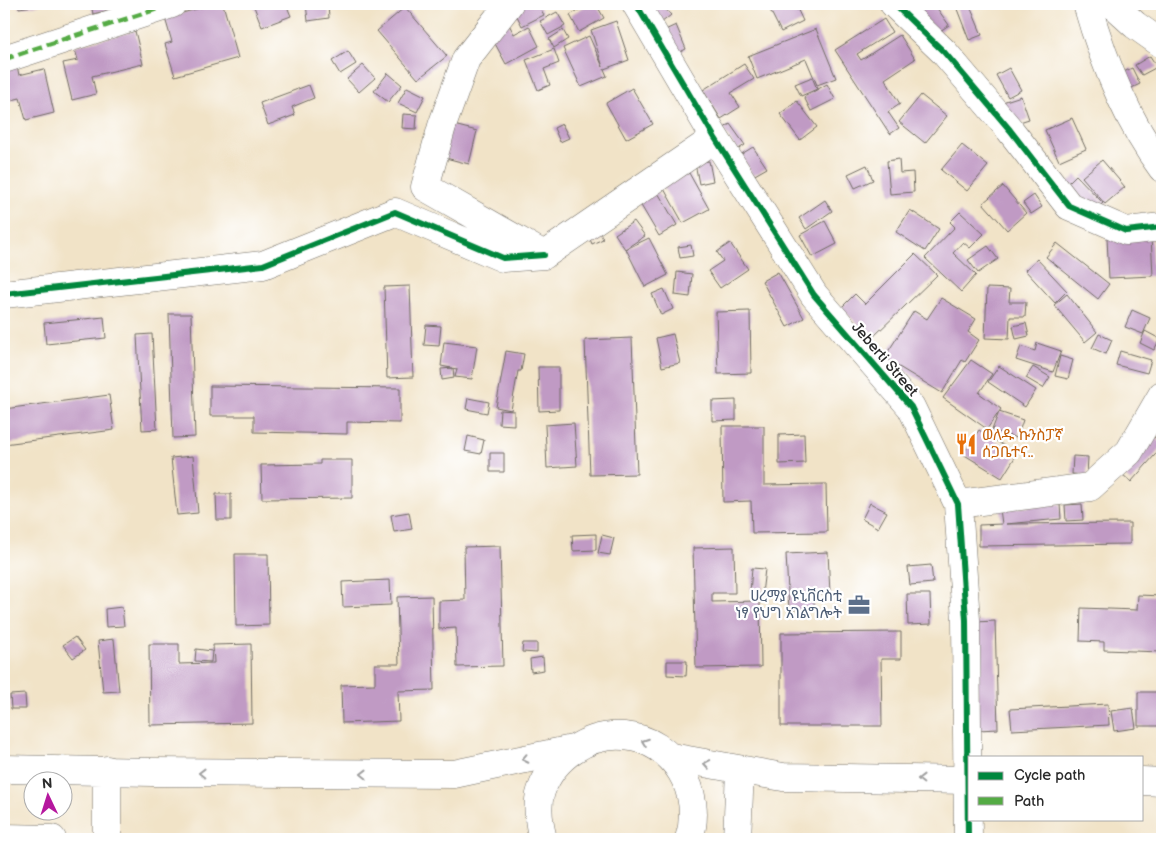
<svg xmlns="http://www.w3.org/2000/svg" width="1166" height="843" font-family="'Balsamiq Sans','Noto Sans Ethiopic',sans-serif">
<rect width="100%" height="100%" fill="#fff"/>
<filter id="ink" filterUnits="userSpaceOnUse"><feTurbulence type="fractalNoise" baseFrequency=".02" numOctaves="2"/><feDisplacementMap in="SourceGraphic" scale="10" xChannelSelector="R" yChannelSelector="G"/><feConvolveMatrix kernelMatrix="1 2 1 2 8 2 1 2 1" color-interpolation-filters="sRGB"/></filter>
<filter id="wash" filterUnits="userSpaceOnUse"><feTurbulence type="fractalNoise" baseFrequency=".0096" numOctaves="4" result="noise"/><feDisplacementMap in="SourceGraphic" scale="20" xChannelSelector="R" yChannelSelector="G"/><feGaussianBlur stdDeviation="1.12" result="paint"/><feColorMatrix in="noise" values="0 0 0 0 0 0 0 0 0 0 0 0 0 0 0 0 0 1.4 0 .05"/><feComposite in="paint" operator="in"/></filter>
<g filter="url(#wash)">
<rect width="100%" height="100%" fill="#f1e3c7"/>
<g id="blocks">
<path fill="#c09ac4" d="M18,4H40V5L19,8Z
M91,4H133L93,14Z
M214,4H223L238,58L175,76L165,44L172,42L165,18Z
M253,4H286L291,16L262,27Z
M306,4H328L329,18L308,21Z
M511,4H538L544,15L522,26Z
M589,4H596L604,18L579,32L570,15Z
M661,4L671,15L661,23L652,10Z
M778,4H795L803,21L781,32L769,8Z
M921,4H934L949,25L928,39L909,11Z
M955,4H969L982,35L969,40Z
M405,7L447,56L418,79L377,31Z
M557,12L565,26L548,35L540,21Z
M504,15L514,34L529,26L539,46L506,64L485,25Z
M884,19L892,32L857,54L861,60L900,35L915,59L885,79L900,104L888,112L899,128L890,134L835,50Z
M616,21L629,60L604,69L607,76L581,87L563,48L589,36L603,67L591,30Z
M676,25L686,49L674,55L663,31Z
M816,29L836,78L817,85L806,59L757,79L748,56Z
M563,30L568,39L554,48L549,39Z
M135,31L143,64L92,76L96,94L72,100L63,63L78,60L74,46Z
M554,49L559,63L544,69L550,85L538,90L526,60Z
M348,51L356,64L340,74L332,61Z
M1150,56L1157,67L1142,75L1135,65Z
M744,64L754,79L731,93L740,107L721,119L703,90Z
M363,65L375,78L359,92L347,79Z
M17,66L19,75L44,69L54,113L26,120L20,98L4,102V69Z
M1009,68L1021,90L1008,97L996,75Z
M1132,68L1140,84L1121,93L1113,77Z
M388,73L402,85L388,102L374,91Z
M812,77L817,89L801,96L795,84Z
M827,84L835,99L811,111L804,97Z
M309,85L314,98L292,107L295,115L268,125L260,103Z
M407,87L425,96L417,112L398,103Z
M632,88L653,124L626,139L606,103Z
M921,95L947,116L925,143L899,122Z
M1021,96L1029,119L994,130L987,107Z
M797,101L817,127L800,140L780,114Z
M403,114L417,115L416,129L402,128Z
M1072,118L1086,149L1059,161L1045,130Z
M442,122L477,131L469,164L434,155Z
M562,124L569,138L560,142L554,128Z
M730,124L745,145L737,150L723,129Z
M962,145L988,166L967,191L941,170Z
M753,147L767,168L753,176L740,155Z
M899,159L900,173L913,172L914,192L890,194L887,161Z
M1102,160L1125,187L1105,204L1082,177Z
M709,161L713,181L699,184L695,163Z
M867,165L873,180L855,188L848,174Z
M689,173L709,209L683,223L663,187Z
M4,175L9,210H4Z
M1076,175L1103,203L1094,211L1067,184Z
M1003,186L1026,213L1007,230L983,203Z
M657,191L677,225L659,236L639,202Z
M1034,195L1042,207L1031,214L1023,203Z
M825,200L832,211L806,229L799,218Z
M910,210L939,229L925,251L896,232Z
M960,212L984,234L970,248L963,242L953,253L976,275L961,292L925,258L955,227L950,222Z
M4,219H7L8,240H4Z
M634,221L645,236L625,249L615,234Z
M825,221L837,244L812,257L800,235Z
M597,226L603,239L592,244L586,230Z
M1151,236L1153,276L1109,278L1107,238Z
M649,238L668,275L645,287L626,249Z
M730,243L748,269L720,288L708,271L723,261L717,252Z
M1057,243L1109,284L1098,299L1046,257Z
M691,245L693,256L680,258L678,247Z
M988,246L998,259L978,273L968,260Z
M915,254L937,275L872,338L841,308L855,294L865,304Z
M1037,259L1067,291L1055,303L1025,270Z
M677,272L692,274L690,297L675,295Z
M778,272L804,318L787,327L762,281Z
M410,286L413,377L387,378L384,287Z
M987,288L1010,289L1009,302H1026L1025,317H1010L1009,339L985,338Z
M664,289L673,309L661,315L652,294Z
M1067,294L1097,332L1085,342L1054,305Z
M941,298L976,319L968,332L979,340L965,362L962,360L942,393L884,358L914,311L927,319Z
M1132,310L1150,318L1143,334L1125,327Z
M750,311L751,373L718,374L716,312Z
M169,314H191L195,437L173,438Z
M104,317L106,338L46,344L44,323Z
M1026,323L1029,336L1016,339L1013,326Z
M426,325L441,326L439,346L424,345Z
M1145,331L1160,339L1154,350L1140,343Z
M152,334L157,429L142,430L137,335Z
M673,334L680,363L662,367L656,338Z
M1099,334L1112,340L1106,354L1092,348Z
M632,338L637,474L590,475L585,340Z
M444,342L477,346L472,379L455,377L457,369L441,366Z
M1037,343L1061,351L1053,372L1016,360L1021,346L1035,351Z
M506,351L524,354L521,371H518L511,410L496,407Z
M1120,351L1151,360L1147,373L1116,365Z
M1060,356L1073,360L1068,379L1055,376Z
M971,360L992,374L979,393L1001,409L999,412L1023,420L1017,438L992,430L999,412L987,429L943,398Z
M999,366L1036,390L1025,407L988,382Z
M538,367H559V410L539,411Z
M1033,367L1050,377L1043,388L1026,378Z
M453,368L454,378L442,380L441,369Z
M210,386L400,388V423L347,422V434L254,432V416H210Z
M109,395L114,430L4,444V409Z
M468,398L489,402L487,413L466,409Z
M736,400V420L712,421V401Z
M500,410L514,411V425L499,424Z
M574,423L577,466L547,468L545,425Z
M722,426H764V485L826,484L827,532L752,533L751,501L723,502Z
M1145,429L1162,444V447L1131,482L1113,466Z
M979,430L1017,454L1002,478L963,454Z
M804,434L805,463L779,464V435Z
M468,436L484,440L481,454L465,451Z
M490,453H504V472H490Z
M193,456L198,513L177,515L171,458Z
M1073,456L1088,457L1087,475L1072,474Z
M320,460H352V498L262,499L261,465L320,464Z
M216,494H231V520H217Z
M870,503L887,512L878,528L862,519Z
M1060,504L1061,519L1006,524L1130,523V544L979,546V525L1002,524L1000,509Z
M1082,504L1083,520L1066,521L1065,505Z
M409,512L412,529L394,532L391,515Z
M596,534V550L573,551L572,535Z
M602,535L614,538L610,555L598,553Z
M500,546L503,666L457,667L456,628L439,629V601L465,600L464,547Z
M734,547L735,593H712V602L760,601L761,667L696,668L693,548Z
M828,552L830,594L814,595V609L789,610L786,554Z
M235,554H268L269,625L236,626Z
M931,565L933,583L910,585L908,567Z
M752,568L765,569L762,594L750,593Z
M390,580L391,605L343,607L342,582Z
M907,594H930L931,624L908,625Z
M1138,595L1162,596V652L1104,650V642L1080,641L1081,608L1137,610Z
M432,596L434,690L398,691L399,721L342,723L341,685L375,684V664H399L397,597Z
M122,607L124,626L106,627L105,609Z
M995,621L998,729L978,730L975,622Z
M901,632V659H881L882,726H781V633Z
M75,637L85,650L73,658L63,645Z
M114,639L119,691L103,692L98,641Z
M523,643H537V653L522,652Z
M149,644H179V664L214,663L213,645L251,644L252,723L150,725Z
M196,649L212,651L211,662L195,661Z
M543,657L544,670L531,672L530,659Z
M667,661H687L686,676L667,675Z
M1138,692H1162V726H1138Z
M25,694L26,709H11L10,695Z
M1108,704L1109,725L1012,730L1010,709Z
M1133,708L1136,728L1114,731L1111,711Z"/>
</g>
</g>
<g filter="url(#ink)">
<use href="#blocks" fill-opacity="0" stroke="#706b62" stroke-width="1"/>
<g fill="none" stroke-linecap="round" stroke-linejoin="round">
<g stroke="#706b62" stroke-width="29">
<path id="minor" d="M509,4L466,59L442,126L425,187L544,255L715,138
M636,4L715,138L814,295L911,407L958,504L966,620L968,839
M894,4L944,52L1010,130L1069,206L1126,231L1162,227
M1087,4C1103,60 1127,121 1162,168
M1112,4L1135,25L1162,44
M4,59L172,4
M4,294L263,265L395,212L503,258L544,255
M958,504L1090,487L1129,452L1162,395
M737,839L740,770"/>
</g>
<g stroke="#706b62" stroke-width="29">
<path id="major" d="M671,757L783,777L970,780
M4,769L152,772L454,774L573,749
M107,770V839
M1142,781L1162,782
M4,838L52,839
M543,839C539,824 536,806 541,791C553,757 588,733 624,736C675,740 704,793 689,839"/>
</g>
<use href="#minor" stroke="#fff" stroke-width="28"/>
<use href="#major" stroke="#fff" stroke-width="28"/>
<path stroke="#54ab44" stroke-width="5" stroke-dasharray="10 5" stroke-linecap="butt" d="M4,59L172,4"/>
<g stroke="#fff" stroke-width="9">
<path id="cycleway" d="M636,4L715,138L814,295L911,407L958,504L966,620L968,839
M894,4L944,52L1010,130L1069,206L1126,231L1162,227
M4,294L263,265L395,212L503,258L544,255"/>
</g>
<use href="#cycleway" stroke="#00873e" stroke-width="6"/>
</g>
<defs><path id="oneway-chevron" d="M-2-3.5L2.5 0L-2 3.5" fill="none" stroke-width="1.6" stroke-linecap="round" stroke-linejoin="round" transform="scale(1.25)"/></defs>
<g stroke="#a0a0a0">
<use href="#oneway-chevron" transform="translate(645 742) rotate(-160)"/>
<use href="#oneway-chevron" transform="translate(525 759) rotate(168)"/>
<use href="#oneway-chevron" transform="translate(707 764) rotate(-170)"/>
<use href="#oneway-chevron" transform="translate(202 773) rotate(-179)"/>
<use href="#oneway-chevron" transform="translate(364 774) rotate(-179)"/>
<use href="#oneway-chevron" transform="translate(921 779) rotate(-179)"/>
</g>
</g>
<defs>
<g id="restaurant-bare" transform="scale(1.725)"><path d="M-5-6h1v4h1v-4h1v4h1v-4h1v5L-1.5 .5V6h-2V.5L-5-1ZM5-6V6H3V1.5H1.5Q1.5-4 5-6Z" fill="#e8710a" stroke="#fff" stroke-width="2.5" paint-order="stroke"/></g>
<g id="office-bare" transform="scale(1.725)"><path d="M-6-3h4V-5.5h4V-3h4V5H-6ZM-1-4.5V-3h2v-1.5ZM-6 0V1H6V0Z" fill="#5c6f8a" stroke="#fff" stroke-width="2.5" paint-order="stroke"/></g>
</defs>
<g fill-rule="evenodd">
<use href="#restaurant-bare" x="966" y="444"/>
<use href="#office-bare" x="859" y="605"/>
</g>
<g text-anchor="middle" stroke-width="4.5" stroke-linejoin="round" paint-order="stroke">
<g font-size="15" fill="#2b2b2b" stroke="#fff">
<text transform="translate(885 359) rotate(49)" y="5">Jeberti Street</text>
</g>
<g font-size="15" fill="#c56008" stroke="#fff" text-anchor="start">
<text x="982" y="440">ወለዱ ኩንስፓኛ<tspan x="982" dy="17">ሰጋቤተና..</tspan></text>
</g>
<g font-size="15" fill="#4e5e75" stroke="#fff" text-anchor="end">
<text x="842" y="601">ሀረማያ ዩኒቨርስቲ<tspan x="842" dy="17">ነፃ የህግ አገልግሎት</tspan></text>
</g>
</g>
<rect width="1166" height="843" fill="none" stroke="#fff" stroke-width="20"/>
<rect x="968" y="756" width="175" height="65" fill="#ffffff" stroke="#aaaaaa"/>
<rect x="978" y="772" width="25" height="8" fill="#00873e" stroke="#aaaaaa"/>
<text x="1014" y="780" font-size="15" fill="#2b2b2b">Cycle path</text>
<rect x="978" y="797" width="25" height="8" fill="#54ab44" stroke="#aaaaaa"/>
<text x="1014" y="806" font-size="15" fill="#2b2b2b">Path</text>
<g transform="translate(48 796) rotate(356)"><circle r="24" fill="#ffffff" stroke="#aaaaaa"/>
<path d="M0-4L9 19L0 12L-9 19Z" fill="#b5179e"/>
<text y="-8" font-size="14" font-weight="bold" text-anchor="middle" fill="#2b2b2b">N</text>
</g>
</svg>
